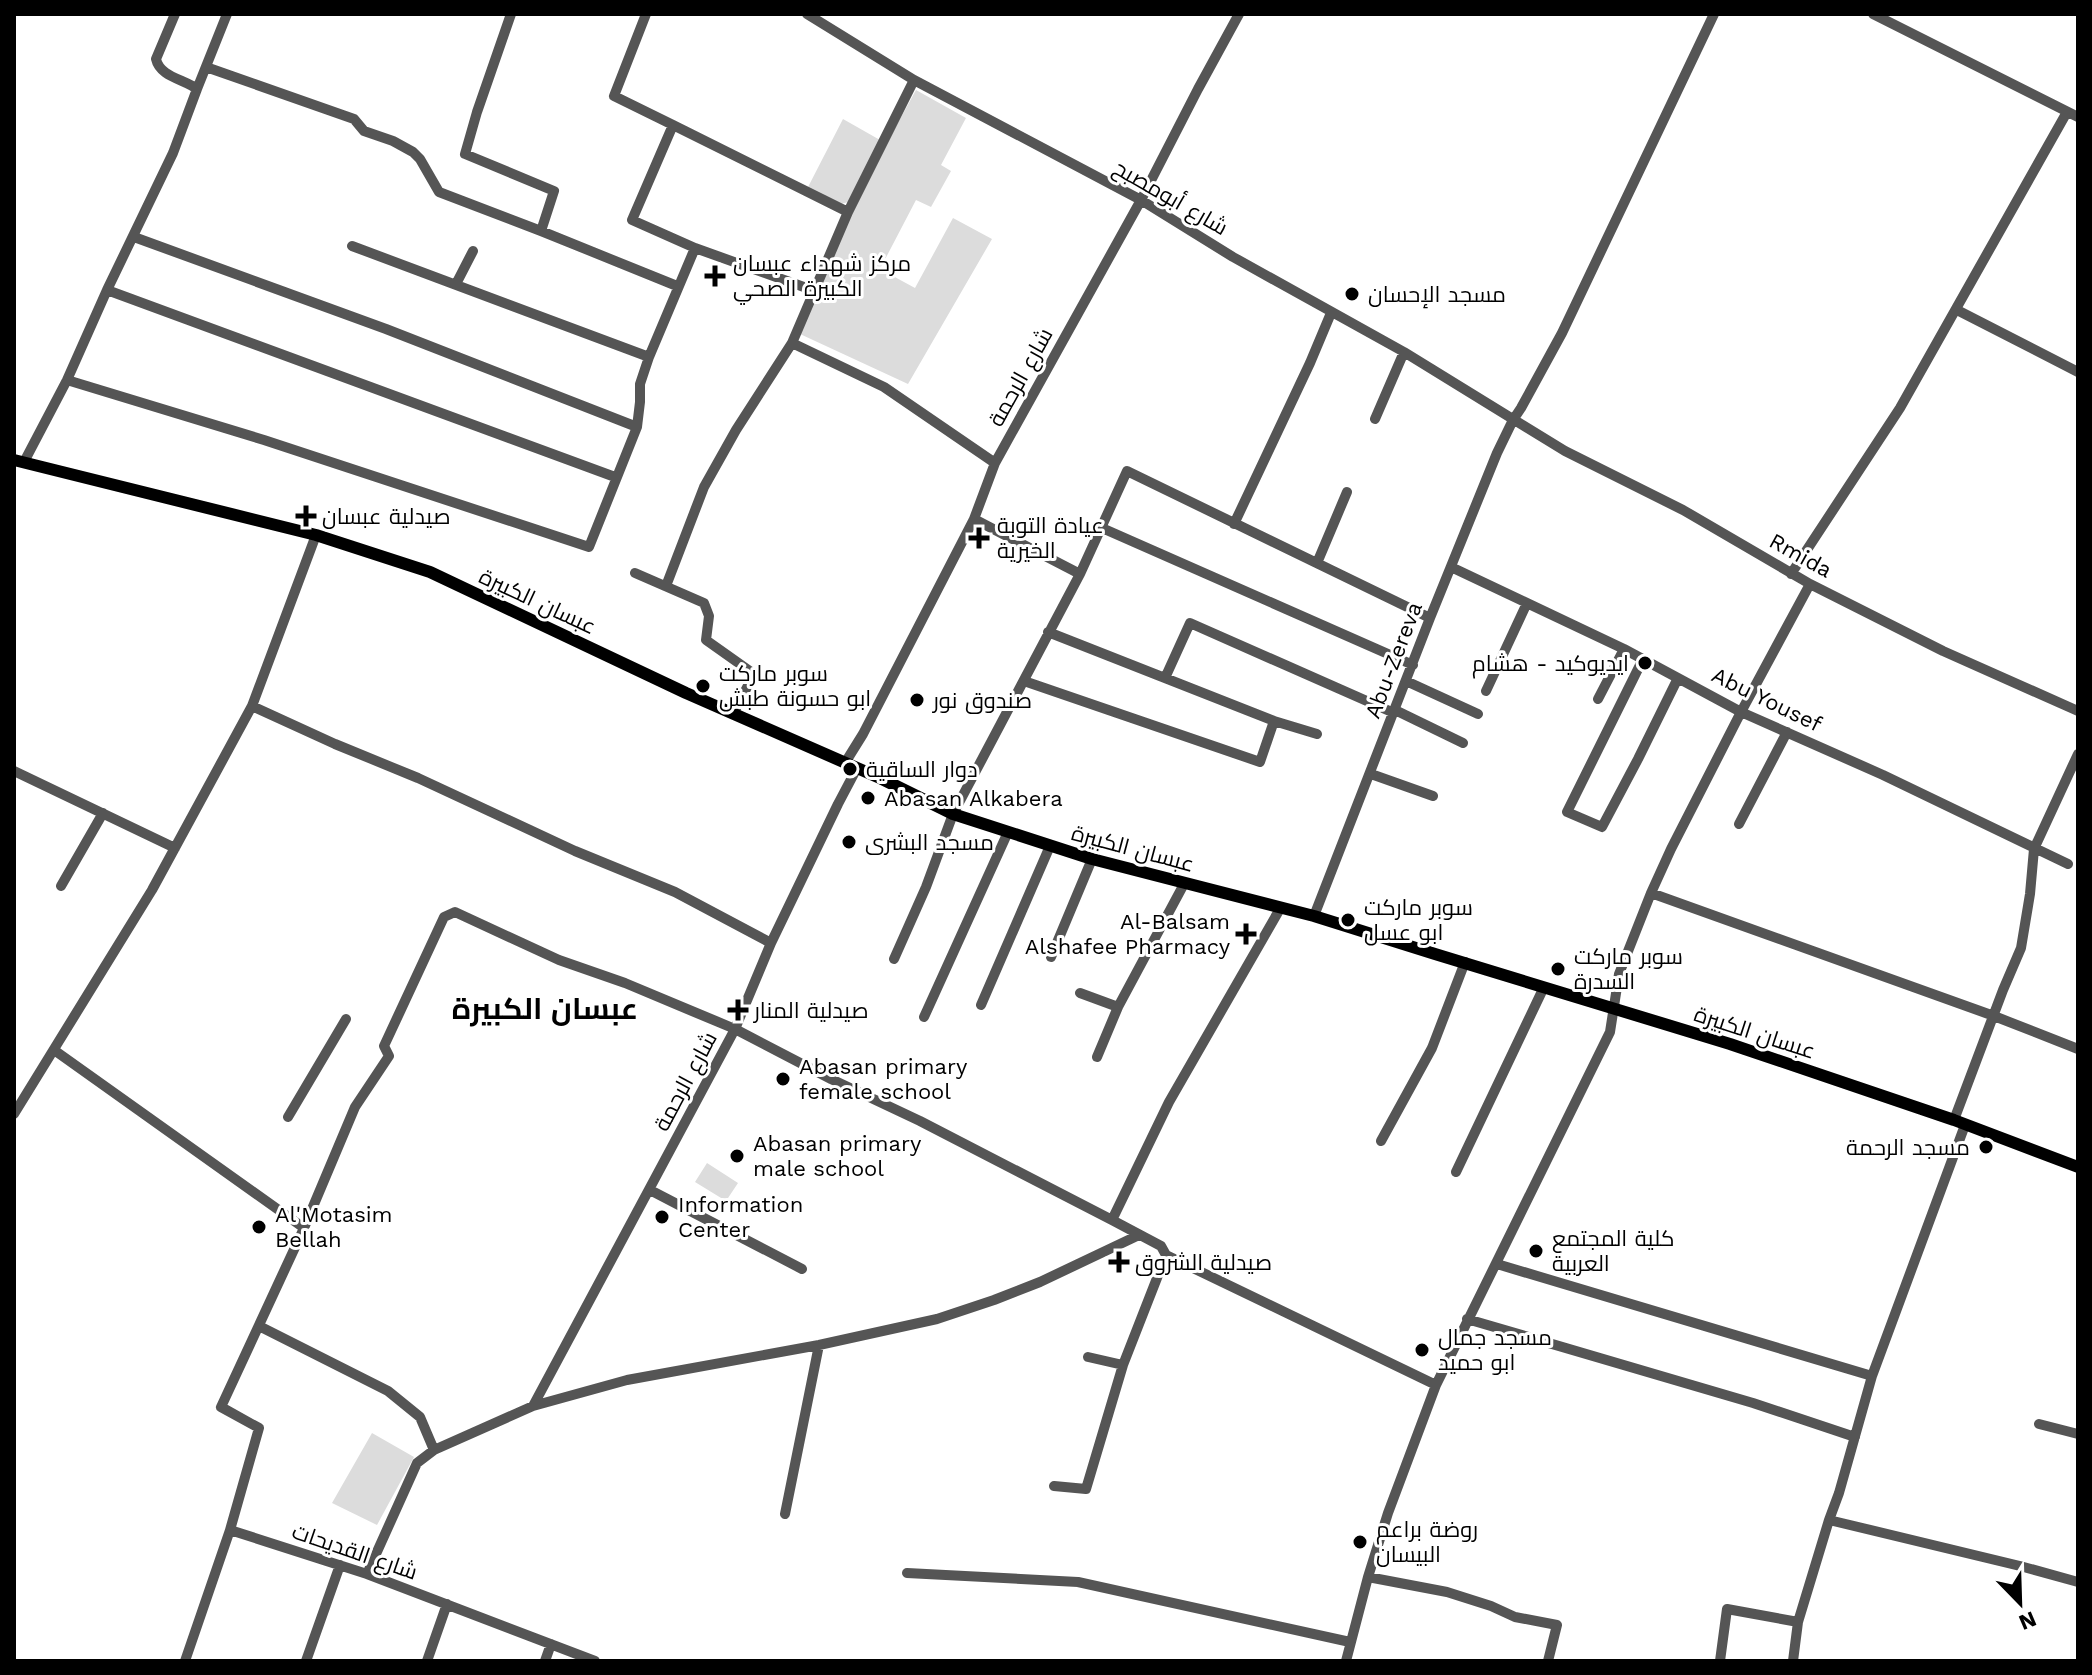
<svg xmlns="http://www.w3.org/2000/svg" width="2092" height="1675" font-family="'Work Sans',Cairo,sans-serif">
<rect width="100%" height="100%" fill="#fff"/>
<path fill="#dcdcdc" d="M916,90L966,118L941,165L951,171L931,207L916,200L880,269L915,288L953,218L992,239L908,384L800,334L853,205Z
M843,119L880,140L848,202L838,205L807,189Z
M707,1163L738,1183L726,1201L695,1182Z
M372,1433L414,1457L377,1525L332,1503Z"/>
<g fill="none" stroke-linecap="round" stroke-linejoin="round">
<path stroke="#555" stroke-width="10" d="M511,14L477,112L465,154L554,191L541,231
M807,14L914,80L1141,200L1233,257L1404,352L1565,451L1683,510L1810,584L1943,651L2078,711
M1873,14L2078,117
M206,67L354,119L364,131L393,141L413,152L420,159L439,192L541,231L677,286
M197,89L227,14
M673,125L848,212
M134,237L386,329L637,427
M352,246L649,357
M695,248L815,291
M456,284L473,251
M107,290L615,477
M1957,310L2078,372
M792,343L884,387L995,463
M67,380L264,440L589,547L637,427L640,402V384L649,357L695,248L632,220L673,125L614,96L646,14
M1375,419L1404,352
M24,462L67,380L107,290L173,153L197,89C184,79 160,77 156,59L175,14
M974,519L1080,574
M1234,524L1310,363L1331,313
M1102,528L1413,665
M1317,563L1347,492
M1451,567L1624,649L1741,712L1883,775L2068,864
M635,573L704,603L709,616L706,640L754,674L733,714
M1791,574L1900,408L2067,112
M666,586L704,487L736,430L792,343L848,212L914,80
M1048,632L1274,721L1317,734
M1643,659L1567,812L1602,827L1638,759L1678,678
M1165,678L1190,623L1394,713
M1024,681L1260,762L1274,721
M1406,681L1478,714
M1486,691L1527,603
M1598,699L1624,649
M252,706L335,744L418,778L575,851L675,892L771,943
M1395,710L1463,743
M845,763L863,734L974,519L995,463L1141,200L1198,89L1239,14
M14,771L175,848
M1371,774L1433,796
M1739,824L1787,732
M61,886L103,813
M1651,893L1994,1016L2078,1049
M1314,916L1430,618L1497,453L1513,420L1521,408L1562,333L1714,14
M1051,957L1092,859
M894,959L926,887L953,814L1080,574L1127,471L1430,618
M1080,993L1118,1007
M981,1005L1050,846
M924,1017L1008,832
M54,1050L304,1228
M1097,1057L1118,1007L1184,884
M14,1114L152,890L252,706L316,535
M288,1117L346,1019
M1954,1120L2003,990L2021,948L2030,894L2034,849L2078,754
M1381,1141L1432,1048L1465,962
M1456,1172L1544,987
M650,1190L802,1269
M1112,1220L1169,1102L1281,907
M1497,1264L1872,1376L1839,1493L1829,1520L2020,1566L2078,1582
M1467,1319L1753,1403L1855,1437
M259,1326L388,1391L420,1417L434,1450
M1088,1357L1123,1365
M1872,1376L1965,1125
M533,1406L735,1029L771,943L838,804L857,768
M2039,1424L2078,1434
M1054,1486L1086,1489L1123,1365L1166,1255
M785,1514L819,1345
M230,1530L367,1574L595,1661
M907,1573L1078,1582L1350,1642
M367,1574L417,1463L434,1450L533,1406L627,1380L819,1345L937,1319L994,1300L1040,1282L1139,1235
M1368,1577L1447,1592L1491,1606L1515,1617L1557,1625L1548,1661
M185,1661L230,1530L259,1428L221,1407L304,1228L355,1107L389,1056L384,1046L444,917L455,912L559,960L625,983L735,1029L831,1079L920,1121L1112,1220L1161,1246L1166,1255L1436,1385
M306,1661L340,1565
M427,1661L447,1604
M545,1661L551,1644
M1346,1661L1368,1577L1388,1513L1436,1385L1610,1032L1619,974L1651,893L1671,849L1741,712L1810,584
M1720,1661L1727,1609L1798,1622L1829,1520
M1793,1661L1798,1622"/>
<path stroke="#000" stroke-width="12" d="M14,460L316,535L430,572L686,693L880,778L953,814L1092,859L1314,916L1435,954L1730,1044L1954,1120L2078,1167"/>
</g>
<g fill="#000" stroke="#fff" stroke-width="3">
<path d="M711 264h8v8h8v8h-8v8h-8v-8h-8v-8h8z"/>
<circle cx="1352" cy="294" r="8"/>
<path d="M302 504h8v8h8v8h-8v8h-8v-8h-8v-8h8z"/>
<path d="M975 526h8v8h8v8h-8v8h-8v-8h-8v-8h8z"/>
<circle cx="1645" cy="663" r="8"/>
<circle cx="703" cy="686" r="8"/>
<circle cx="917" cy="700" r="8"/>
<circle cx="850" cy="769" r="8"/>
<circle cx="868" cy="798" r="8"/>
<circle cx="849" cy="842" r="8"/>
<circle cx="1348" cy="920" r="8"/>
<path d="M1242 922h8v8h8v8h-8v8h-8v-8h-8v-8h8z"/>
<circle cx="1558" cy="969" r="8"/>
<path d="M734 998h8v8h8v8h-8v8h-8v-8h-8v-8h8z"/>
<circle cx="783" cy="1079" r="8"/>
<circle cx="1986" cy="1147" r="8"/>
<circle cx="737" cy="1156" r="8"/>
<circle cx="662" cy="1217" r="8"/>
<circle cx="259" cy="1227" r="8"/>
<circle cx="1536" cy="1251" r="8"/>
<path d="M1115 1250h8v8h8v8h-8v8h-8v-8h-8v-8h8z"/>
<circle cx="1422" cy="1350" r="8"/>
<circle cx="1360" cy="1542" r="8"/>
</g>
<g text-anchor="middle" stroke-width="6" stroke-linejoin="round" paint-order="stroke">
<g font-size="22" fill="#000" stroke="#fff">
<text transform="translate(1171 197) rotate(30)" y="8">شارع أبومصبح</text>
<text transform="translate(1020 377) rotate(-61)" y="8">شارع الرحمة</text>
<text transform="translate(1801 555) rotate(29)" y="8">Rmida</text>
<text transform="translate(538 601) rotate(25)" y="8">عبسان الكبيرة</text>
<text transform="translate(1393 660) rotate(-69)" y="8">Abu-Zereva</text>
<text transform="translate(1767 699) rotate(26)" y="8">Abu Yousef</text>
<text transform="translate(1133 848) rotate(15)" y="8">عبسان الكبيرة</text>
<text transform="translate(1755 1032) rotate(18)" y="8">عبسان الكبيرة</text>
<text transform="translate(685 1081) rotate(-62)" y="8">شارع الرحمة</text>
<text transform="translate(355 1551) rotate(19)" y="8">شارع القديحات</text>
</g>
<g font-size="22" fill="#000" stroke="#fff" text-anchor="start">
<text x="733" y="271">مركز شهداء عبسان<tspan x="733" dy="25">الكبيرة الصحي</tspan></text>
<text x="1368" y="302">مسجد الإحسان</text>
<text x="322" y="524">صيدلية عبسان</text>
<text x="997" y="533">عيادة التوبة<tspan x="997" dy="25">الخيرية</tspan></text>
<text x="1629" y="671" text-anchor="end">ايديوكيد - هشام</text>
<text x="719" y="681">سوبر ماركت<tspan x="719" dy="25">ابو حسونة طبش</tspan></text>
<text x="933" y="708">صندوق نور</text>
<text x="866" y="777">دوار الساقية</text>
<text x="884" y="806">Abasan Alkabera</text>
<text x="865" y="850">مسجد البشرى</text>
<text x="1364" y="915">سوبر ماركت<tspan x="1364" dy="25">ابو عسل</tspan></text>
<text x="1230" y="929" text-anchor="end">Al-Balsam<tspan x="1230" dy="25">Alshafee Pharmacy</tspan></text>
<text x="1574" y="964">سوبر ماركت<tspan x="1574" dy="25">السدرة</tspan></text>
<text x="754" y="1018">صيدلية المنار</text>
<text x="799" y="1074">Abasan primary<tspan x="799" dy="25">female school</tspan></text>
<text x="753" y="1151">Abasan primary<tspan x="753" dy="25">male school</tspan></text>
<text x="1970" y="1155" text-anchor="end">مسجد الرحمة</text>
<text x="678" y="1212">Information<tspan x="678" dy="25">Center</tspan></text>
<text x="275" y="1222">Al'Motasim<tspan x="275" dy="25">Bellah</tspan></text>
<text x="1552" y="1246">كلية المجتمع<tspan x="1552" dy="25">العربية</tspan></text>
<text x="1135" y="1270">صيدلية الشروق</text>
<text x="1438" y="1345">مسجد جمال<tspan x="1438" dy="25">ابو حميد</tspan></text>
<text x="1376" y="1537">روضة براعم<tspan x="1376" dy="25">البيسان</tspan></text>
</g>
<g font-size="30" font-weight="bold" fill="#000" stroke="#fff">
<text x="545" y="1019">عبسان الكبيرة</text>
</g>
</g>
<rect width="2092" height="1675" fill="none" stroke="#000000" stroke-width="32"/>
<g transform="translate(2020 1603) rotate(157)" stroke="#ffffff" stroke-width="6" paint-order="stroke">
<path d="M0-6L14 30L0 20L-14 30Z" fill="#000000"/>
<text y="-12" font-size="22" font-weight="bold" text-anchor="middle" fill="#000000">N</text>
</g>
</svg>
